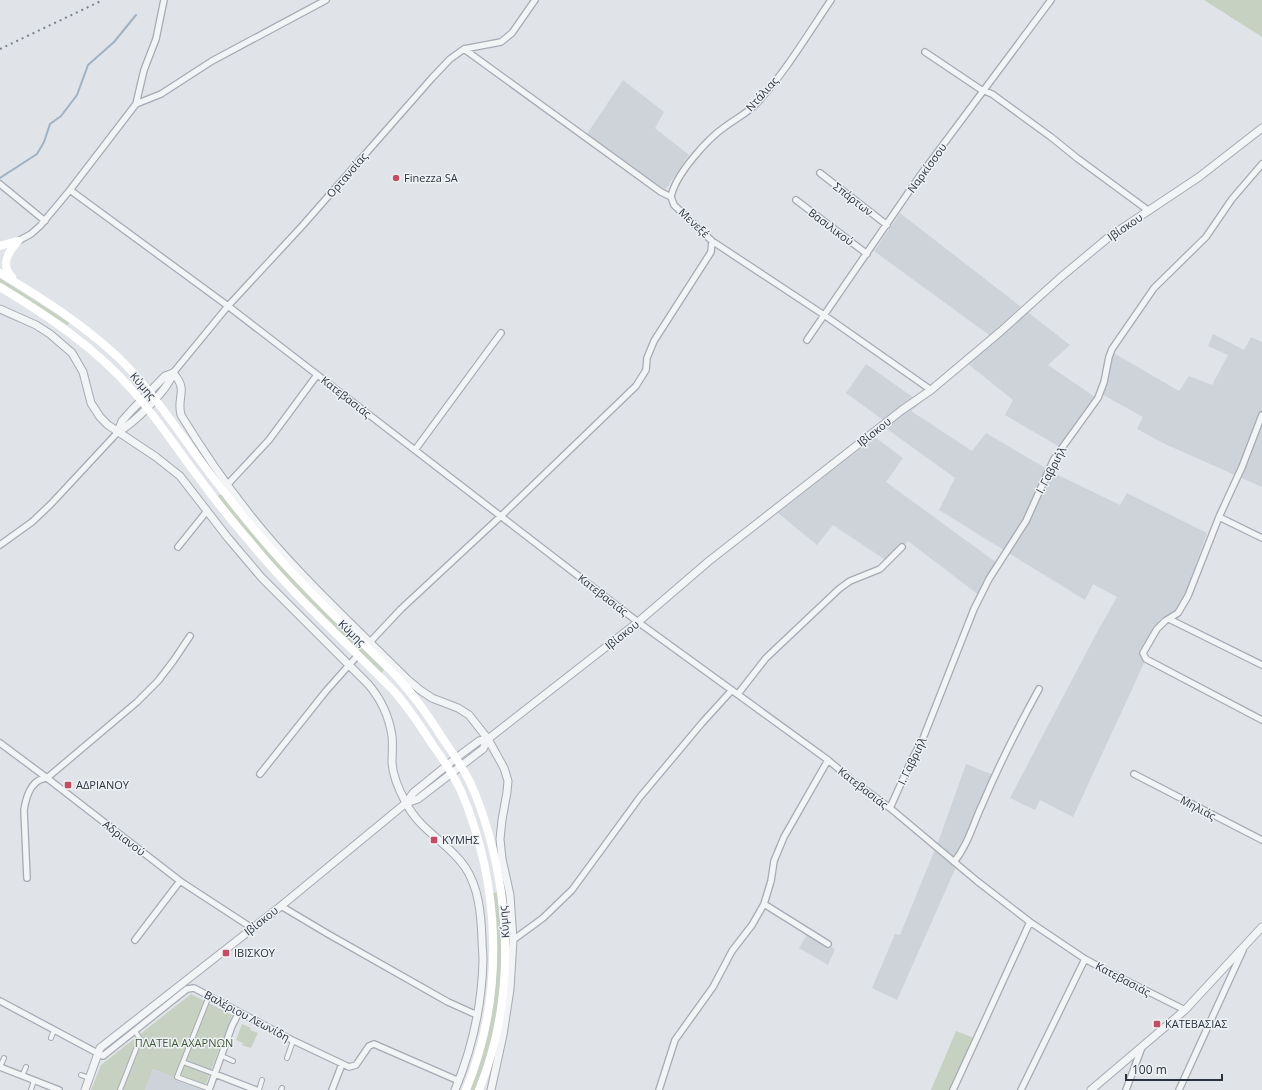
<svg xmlns="http://www.w3.org/2000/svg" width="1262" height="1090" font-family="'Open Sans',sans-serif">
<rect width="100%" height="100%" fill="#e0e3e8"/>
<path fill="#ced2d9" d="M623,80L664,112L655,128L689,155L665,190L587,134Z
M900,213L1070,345L1048,365L1095,397L1060,447L1005,415L1013,400L968,364L996,340L874,251Z
M1213,334L1244,350L1251,337L1262,342V487L1165,444L1137,429L1143,417L1098,392L1102,382L1104,363L1110,351L1179,391L1189,376L1212,385L1228,355L1208,346Z
M866,364L921,403L911,411L972,451L986,433L1052,472L1120,505L1127,493L1207,533L1187,590L1177,611L1160,619L1141,653L1145,661L1073,817L1040,800L1035,810L1010,798L1095,636L1117,597L1093,584L1085,600L939,510L955,478L887,429L890,425L846,393Z
M875,437L903,458L886,482L997,563L980,596L908,541L890,563L833,525L817,545L778,513Z
M966,764L996,776L963,848L951,863L956,867L897,1000L872,988L895,934L900,935L940,837Z
M808,933L835,949L828,965L799,948Z
M153,1069L204,1089L203,1090H145Z"/>
<path fill="#c6d1c2" d="M1204,0H1262V37Z
M0,278L70,323L67,325L0,283Z
M221,494L351,637L384,670L381,673L282,574L217,496Z
M497,892C504,943 503,996 490,1047C486,1062 480,1076 475,1090H470C496,1023 502,964 493,893Z
M191,994L232,1015L204,1089L153,1069L145,1090H91L101,1065Z
M242,1024L251,1028L250,1030L258,1033L251,1048L242,1045L243,1043L236,1040Z
M956,1031L974,1038L951,1090H931Z"/>
<g fill="none" stroke-linecap="round" stroke-linejoin="round">
<path stroke="#9eb2c5" stroke-width="2" d="M0,178L37,154L44,142L50,124L61,116L77,95L88,65L114,42L136,15"/>
<g stroke="#a6aab2" stroke-width="6">
<path id="pedestrian" d="M209,996L177,1077L210,1089
M51,1038L54,1030
M222,1056L233,1061
M287,1058L293,1041
M183,1062L215,1074
M0,1067L4,1058
M81,1075L89,1078
M22,1076L26,1067
M31,1090L34,1080
M120,1090L140,1039L135,1031
M259,1090L262,1080
M281,1090L282,1088"/>
</g>
<g stroke="#a6aab2" stroke-width="8">
<path id="minor" d="M464,49L661,192L671,197L674,205L712,241L824,315L931,390
M925,52L980,89L992,94L1051,137L1077,158L1149,211
M136,104L161,94L212,61L326,0
M820,173L887,225
M0,184L45,221
M70,190L228,306L638,622L828,760L853,781L890,808L977,881L1030,922L1085,959L1109,972L1185,1010
M671,197C675,175 707,139 726,126C737,118 749,112 758,102C786,71 808,34 831,0
M796,200L867,254
M18,241L31,234L40,226L70,190L136,104L144,70L156,39L164,0
M807,340L919,177L1051,0
M173,373L228,306L303,225L432,78L450,59L464,49L501,42L512,33L535,0
M1262,415L1242,467L1219,517L1188,596L1178,613L1165,621L1157,629L1143,653L1146,659L1262,720
M415,450L501,333
M227,485L269,440L317,375
M1219,517L1262,538
M0,545L32,522L51,504L118,432
M178,547L207,511
M1169,619L1262,665
M370,642L401,609L501,516L636,386L646,370L647,358L654,341L711,252L712,241
M738,694L766,658L839,589L850,581L880,569L902,547
M0,743L47,778L180,881L252,928
M260,774L326,691L358,655
M1134,774L1262,840
M890,808L912,759L922,741L974,609L989,579L1026,521L1054,459L1098,398L1104,382L1109,357L1112,349L1154,288L1206,237L1232,199L1262,164
M954,862C968,845 973,824 982,805C999,765 1018,727 1039,689
M27,878L24,810C26,797 31,779 47,778L137,702L158,681L174,660L190,636
M764,904L828,944
M281,906L328,934L448,1002L477,1015
M135,940L180,881
M513,940L543,918L572,890L640,797L702,723L732,690
M0,1001L103,1056L187,989L194,988L290,1039L349,1067L356,1065L369,1046L374,1044L459,1081
M0,1067L59,1090
M215,1074L256,1090
M209,1090L232,1026L239,1012
M332,1090L342,1064
M659,1090L675,1040L713,987L732,951L752,925L764,904L771,881L774,861L784,837L828,760
M953,1090L1030,922
M1021,1090L1085,959
M1126,1090L1142,1047
M1179,1090L1243,950"/>
</g>
<g stroke="#a6aab2" stroke-width="9">
<path id="tertiary" d="M0,309L36,325L50,334L72,353L83,372L91,403L100,417L108,425L156,457L180,476L228,538L262,578L368,684C381,699 389,716 392,736C393,745 392,754 392,763C393,776 400,792 406,803C421,832 448,842 465,867C479,888 481,914 482,939C482,946 483,953 483,960C482,1004 472,1049 455,1090
M173,373C189,390 176,397 181,415C206,456 233,495 264,532C308,584 359,631 408,680L420,690L432,698L458,708L469,715L488,739L504,768L508,781L507,792L502,820L500,839L502,859L510,895L513,940L510,989L503,1035L491,1090
M118,432L122,421L131,411L165,376L173,373
M118,432C134,423 168,390 173,373
M406,803L418,799L483,749L488,739
M85,1090L100,1048L281,906L406,803L413,793L456,758L479,741L488,739L638,622L709,561L902,410L931,390L1000,332L1061,277L1109,237L1199,177L1262,128
M1091,1090L1185,1010L1262,927"/>
</g>
<use href="#pedestrian" stroke="#f2f4f6" stroke-width="4"/>
<use href="#minor" stroke="#f2f4f6" stroke-width="5.5"/>
<use href="#tertiary" stroke="#f2f4f6" stroke-width="7"/>
<path stroke="#fff" stroke-width="8" d="M0,246L17,241
M0,273C42,298 84,325 120,359C149,388 172,422 196,455C216,482 237,509 259,535C288,570 321,603 354,635C371,651 389,667 404,685C419,702 431,720 443,739C453,753 462,767 470,782C478,799 484,817 489,835C512,918 512,1009 479,1090
M12,277C0,265 8,252 18,241
M0,287C48,316 96,348 133,391C157,418 177,449 199,478C215,500 232,521 250,542C293,595 345,641 393,690C408,707 420,725 432,744C443,759 453,774 461,791C501,885 505,995 466,1090"/>
<path stroke="#7b8390" stroke-width="2" stroke-dasharray="2 4" stroke-linecap="butt" d="M0,49L103,0"/>
</g>
<g fill="#c34e63" stroke="#eff2f5" stroke-width="1.5">
<circle cx="396" cy="178" r="4"/>
<rect x="64" y="781" width="8" height="8" rx="2"/>
<rect x="430" y="836" width="8" height="8" rx="2"/>
<rect x="222" y="949" width="8" height="8" rx="2"/>
<rect x="1153" y="1020" width="8" height="8" rx="2"/>
</g>
<g text-anchor="middle" stroke-width="3" stroke-linejoin="round" paint-order="stroke">
<g font-size="11" fill="#2a323e" stroke="#eff2f5">
<text transform="translate(762 94) rotate(-48)" y="4">Ντάλιας</text>
<text transform="translate(927 168) rotate(-54)" y="4">Ναρκίσσου</text>
<text transform="translate(347 175) rotate(-49)" y="4">Ορτανσίας</text>
<text transform="translate(853 199) rotate(38)" y="4">Σπάρτων</text>
<text transform="translate(694 223) rotate(43)" y="4">Μενεξέ</text>
<text transform="translate(831 227) rotate(37)" y="4">Βασιλικού</text>
<text transform="translate(1125 227) rotate(-34)" y="4">Ιβίσκου</text>
<text transform="translate(143 386) rotate(49)" y="4">Κύμης</text>
<text transform="translate(346 397) rotate(38)" y="4">Κατεβασιάς</text>
<text transform="translate(874 432) rotate(-38)" y="4">Ιβίσκου</text>
<text transform="translate(1051 470) rotate(-62)" y="4">Ι. Γαβριήλ</text>
<text transform="translate(603 595) rotate(38)" y="4">Κατεβασιάς</text>
<text transform="translate(352 633) rotate(44)" y="4">Κύμης</text>
<text transform="translate(622 635) rotate(-38)" y="4">Ιβίσκου</text>
<text transform="translate(912 761) rotate(-64)" y="4">Ι. Γαβριήλ</text>
<text transform="translate(863 788) rotate(38)" y="4">Κατεβασιάς</text>
<text transform="translate(1198 808) rotate(28)" y="4">Μηλιάς</text>
<text transform="translate(124 838) rotate(38)" y="4">Αδριανού</text>
<text transform="translate(261 921) rotate(-38)" y="4">Ιβίσκου</text>
<text transform="translate(504 922) rotate(-95)" y="4">Κύμης</text>
<text transform="translate(1123 979) rotate(28)" y="4">Κατεβασιάς</text>
<text transform="translate(247 1016) rotate(28)" y="4">Βαλέριου Λεωνίδη</text>
</g>
<g font-size="11" fill="#2a323e" stroke="#eff2f5" text-anchor="start">
<text x="404" y="182">Finezza SA</text>
<text x="76" y="789">ΑΔΡΙΑΝΟΥ</text>
<text x="442" y="844">ΚΥΜΗΣ</text>
<text x="234" y="957">ΙΒΙΣΚΟΥ</text>
<text x="1165" y="1028">ΚΑΤΕΒΑΣΙΑΣ</text>
</g>
<g font-size="11" fill="#3f5838" stroke="#eff2f5">
<text x="184" y="1047">ΠΛΑΤΕΙΑ ΑΧΑΡΝΩΝ</text>
</g>
</g>
<path d="M1126 1074v6h96v-6" fill="none" stroke="#2a323e" stroke-width="2"/>
<text x="1132" y="1074" font-size="12" fill="#2a323e" stroke="#eff2f5" stroke-width="3" paint-order="stroke">100 m</text>
</svg>
